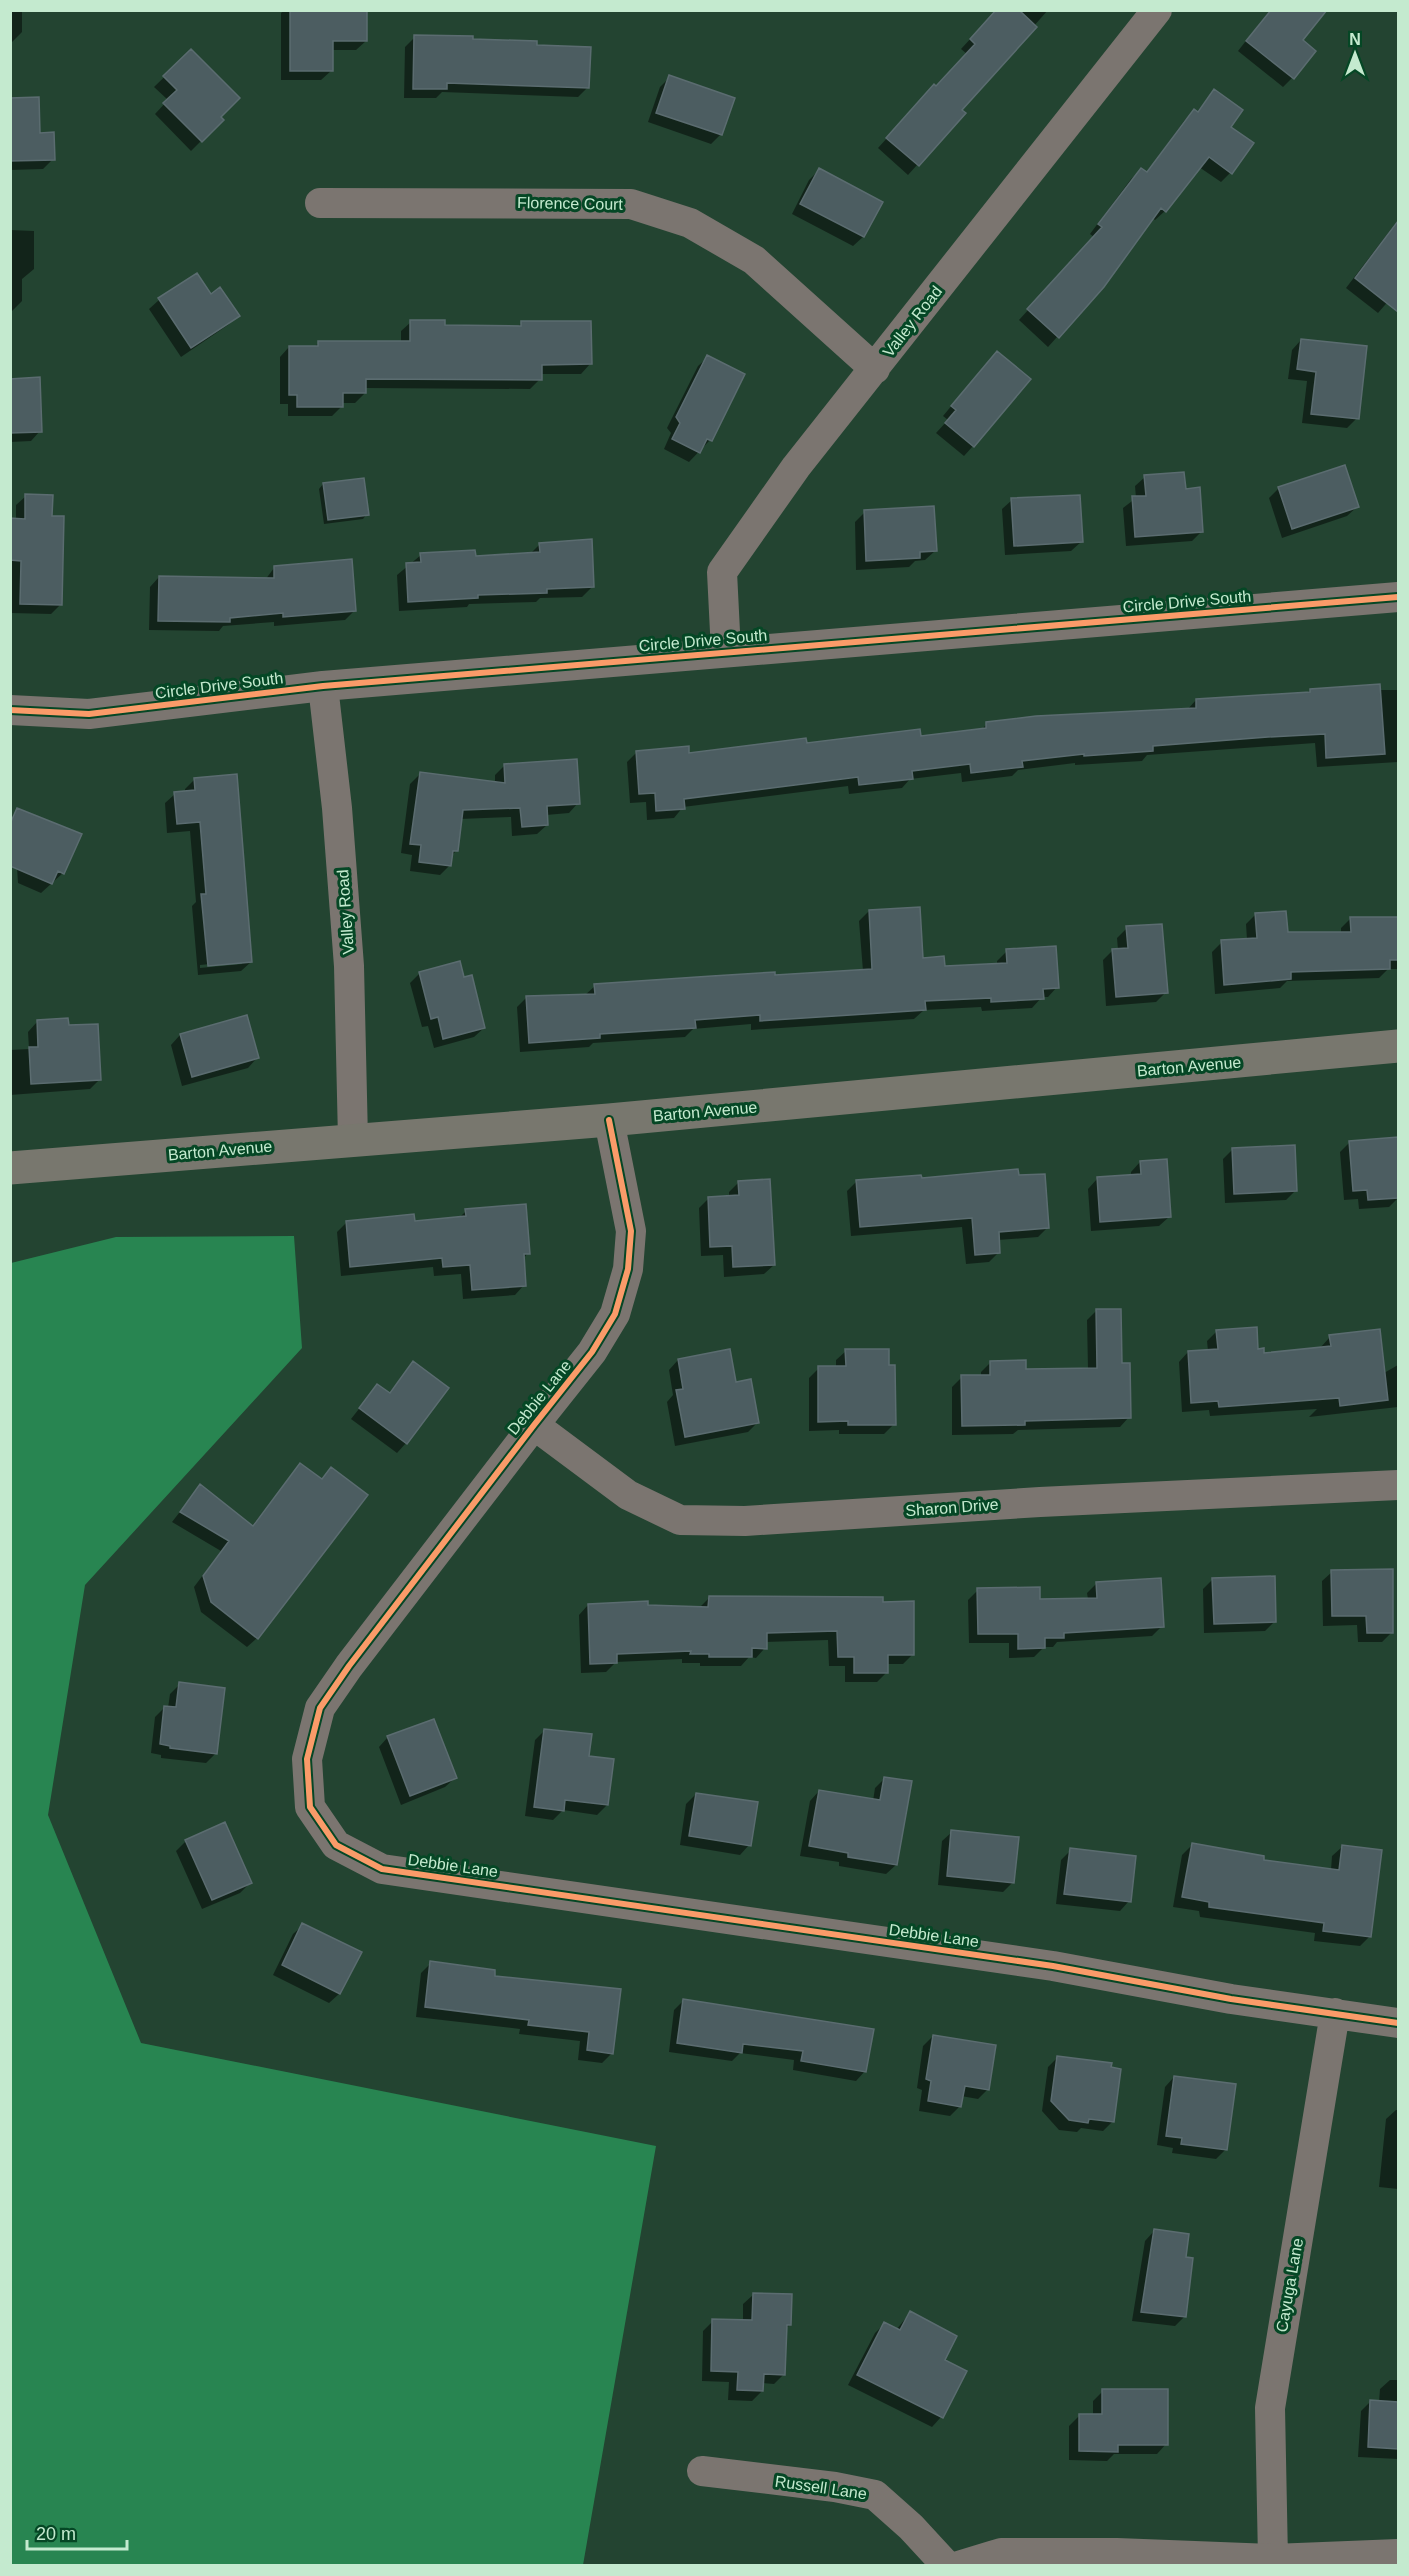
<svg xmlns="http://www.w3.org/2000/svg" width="1409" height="2576" font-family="Arial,sans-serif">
<rect width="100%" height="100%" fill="#234431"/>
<path fill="#288551" d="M294,1236L302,1348L85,1585L48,1815L141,2043L656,2146L583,2565H11V1263L116,1237Z"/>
<path fill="#0007" fill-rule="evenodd" d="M10,10H22V32L12,42H10Z
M284,10H366V41L356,50H331V71L321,80H281V13Z
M997,10H1048L960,110L964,113L908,175L878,148L925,96L967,54L961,49Z
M1270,10H1325L1300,40L1292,78L1283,87L1238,51Z
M415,37L535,46L588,87L578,97L442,92L436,98H404L405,47Z
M191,51L222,120L191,151L155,114L168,100L154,87Z
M670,77L721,134L711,144L648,122L660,87Z
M1214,91L1229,127L1230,173L1221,182L1199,167L1165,211L1155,220L1152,218L1103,286L1048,347L1019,320L1094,237L1090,234L1131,179L1141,170L1146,173L1184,121L1194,111L1196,113Z
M10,99L39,134L53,159L43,169L10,170Z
M819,170L863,237L853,246L792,214L809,180Z
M1398,220V290L1378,313L1346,288Z
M10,230L34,231V269L22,279V301L12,311Z
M196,275L210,296L238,316L228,325L181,357L149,309L159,300Z
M411,322L443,326L517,327L522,323L590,364L581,374H540V379L530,389L365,388V393L355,403H342V406L332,416H288V404H280V357L289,347H314L319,343H401V331Z
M1301,340L1357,418L1347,428L1302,423L1307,381L1288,379L1292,350Z
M708,357L710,440L689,462L664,449L671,433L667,428L698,366Z
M987,363L973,446L964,456L936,433L948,420L943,416Z
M10,380L40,431L31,441L10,442Z
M1145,477L1184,490L1202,531L1192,541L1126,546L1123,508L1136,498L1135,486Z
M323,484L367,514L363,519L324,524L319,489Z
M1279,488L1357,507L1347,516L1282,538L1269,498Z
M26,496L51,517L61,604L51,614L11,613L10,520H16V505Z
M1012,500L1081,542L1071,551L1005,555L1002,509Z
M865,512L935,551L925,560L915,561L909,567L856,570L855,522Z
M540,544L592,587L582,597L540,598L536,602L469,604L467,607L399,611L397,575L421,555L474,558L530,554Z
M274,568L355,610L345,620L274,626V622L223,626L219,631L149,630L150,587L159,577L265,580Z
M1310,690H1398V762L1317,767L1315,743L1147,755L1142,761L1075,765V763L1018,770L1012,776L962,782L961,773L910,779L902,788L849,794L848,786L683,807L674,818L647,820L646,802L630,803L627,762L637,752L688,754L919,737L980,731L987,724L1187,710L1196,700L1306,694Z
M505,765L578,803L569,813L546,815L547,825L537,834L512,836L511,817L460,819L456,851L451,856L450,865L440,875L410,871L412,855L401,853L410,784L420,774L495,783V775Z
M195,779L251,962L241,971L198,975L192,906L196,902L190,831L167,833L165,803L175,794L185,792V789ZM242,961V964L200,968V965Z
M14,822L63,873L41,893L18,883Z
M869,911L922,959L943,968L997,965V961L1007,951L1057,987L1048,997H1042L1032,1008L982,1011L981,1007L924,1010L914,1019L751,1030V1024L693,1029L685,1037L593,1043L589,1047L520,1052L517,1007L527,997L585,995L595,986L863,971L859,921Z
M1256,914L1286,933H1341V928L1351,918H1398V969H1388L1379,978L1287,981L1280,988L1215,994L1212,952L1222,942L1247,940L1246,924Z
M1127,928L1166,992L1156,1002L1106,1006L1103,960L1113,950H1118L1117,938Z
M420,973L463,979L484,1028L474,1037L434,1048L428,1026L422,1027L410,983Z
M37,1022L67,1027L100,1079L90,1089L10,1095V1050L29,1049L28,1032Z
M180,1035L257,1058L248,1068L182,1086L171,1045Z
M1398,1138V1198L1389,1207L1359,1209L1358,1199L1344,1200L1340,1152L1350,1142Z
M1233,1149L1296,1190L1286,1200L1225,1203L1223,1159Z
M1140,1162L1169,1217L1159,1226L1091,1231L1088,1189L1097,1179L1131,1176V1172Z
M857,1181L1048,1227L1038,1237L998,1240L999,1252L989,1262L966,1264L962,1227L851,1236L847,1191Z
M739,1182L774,1265L764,1274L724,1277L723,1255L701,1256L699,1208L709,1198L729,1197V1192Z
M466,1211L528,1253L523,1259L524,1285L515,1295L463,1299L461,1274L434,1276L433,1267L341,1276L337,1232L347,1222H413L459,1218Z
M1096,1311L1120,1365L1129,1417L1120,1427L1018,1430L1013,1434L952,1435V1387L962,1377H981V1372L991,1362L1025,1370L1088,1369L1087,1320Z
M1217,1331L1263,1354L1320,1348L1330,1337L1384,1373L1398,1365V1407L1309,1417L1317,1409L1210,1416L1209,1410L1182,1412L1179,1362L1188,1352L1208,1351L1207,1341Z
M846,1351L894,1424L884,1434H839V1430L809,1431V1378L819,1368H836V1360Z
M678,1360L735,1383L758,1422L748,1432L675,1446L667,1402L673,1395L669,1370Z
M413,1363L406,1443L397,1453L351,1419L377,1386L388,1394Z
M300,1465L321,1480L331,1469L257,1638L247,1647L201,1612L194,1587L221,1551L172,1522L200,1486L251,1527Z
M1332,1572L1392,1632L1382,1642H1358L1357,1625L1323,1626L1322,1581Z
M1213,1579L1275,1621L1265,1631L1204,1633L1203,1589Z
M1097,1583L1162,1626L1152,1636L1057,1642L1053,1647H1044L1034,1657L1009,1658V1643H969L968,1600L978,1590L1039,1601L1088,1599L1087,1593Z
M709,1598L882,1603L913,1654L903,1664H887V1672L877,1682H845V1666H829L828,1640L765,1642V1648L756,1658L749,1657L741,1666H700V1663H682V1659L616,1662L606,1672L581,1673L579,1615L588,1605L699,1608Z
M180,1684L216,1753L206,1763L161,1758V1755L151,1753L155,1717L165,1707L168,1708L170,1694Z
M545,1730L588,1758L607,1805L597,1815L563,1810L553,1820L525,1816L535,1740Z
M388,1737L455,1778L445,1787L401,1805L379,1747Z
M884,1779L896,1865L886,1874L839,1866V1862L800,1856L810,1801L819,1791L873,1801L875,1788Z
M696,1794L749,1845L740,1855L680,1845L686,1804Z
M952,1832L1013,1882L1003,1892L938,1885L942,1841Z
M186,1841L250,1883L240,1893L202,1909L176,1851Z
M1192,1845L1262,1861L1331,1870L1332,1856L1342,1847L1370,1936L1360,1946L1314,1941L1315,1933L1200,1917L1199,1911L1173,1907L1182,1855Z
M1071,1850L1129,1901L1120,1911L1056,1904L1061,1860Z
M303,1925L359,1953L339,1994L329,2003L273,1975L293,1934Z
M431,1963L493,1977L553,1985L612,2053L602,2063L578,2060L580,2041L519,2034L520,2029L416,2017L421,1973Z
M683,2001L865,2071L856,2081L793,2070L794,2060L740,2053L732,2061L669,2052L674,2010Z
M933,2036L988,2089L978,2099L961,2096L960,2106L950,2116L919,2111L922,2090L917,2088L923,2046Z
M1057,2058L1113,2121L1103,2131L1081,2128L1077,2132L1059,2130L1042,2111L1048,2067Z
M1174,2077L1226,2149L1216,2159L1172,2153L1173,2148L1157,2145L1165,2087Z
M1396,2110H1398V2189L1379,2187L1386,2119Z
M1154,2231L1184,2259L1185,2316L1175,2326L1132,2321L1145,2241Z
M753,2295L790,2325L785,2329L784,2374L774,2384L762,2383V2391L752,2401L728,2400L729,2382L702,2381L703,2331L713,2321L743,2322V2304Z
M910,2313L943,2360L941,2417L932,2427L848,2385L875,2333L885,2323L896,2330Z
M1390,2380H1398V2459L1358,2457L1361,2411L1371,2401L1379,2402L1380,2389Z
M1103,2391L1166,2444L1157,2454H1114L1107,2461L1069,2460V2426L1079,2416H1093V2401Z"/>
<path fill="#4c5d61" stroke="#5b6c70" stroke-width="1.5" d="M290,10H367V41H333V71H290Z
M996,10H1019L1037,27L962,110L966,113L919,166L886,138L934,84L936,86L975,44L970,39Z
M1271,10H1327L1303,40L1316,51L1294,79L1246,41Z
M414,35L473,36V39L537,41V45L591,47L589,88L447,83V89H413Z
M191,49L240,98L221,117L224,120L202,142L163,103L177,90L163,76Z
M669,75L735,98L722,135L656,113Z
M1214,89L1243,110L1231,127L1254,143L1232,174L1209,157L1166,212L1161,208L1104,287L1059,338L1027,309L1102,227L1098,224L1141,168L1147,172L1194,109L1198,112Z
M39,97L40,133L54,132L55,160L10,161V98Z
M819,168L883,202L864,237L800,204Z
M1398,221V312L1355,278Z
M197,273L211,294L220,287L240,316L191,348L158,298Z
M410,320H445V325L521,326V321H591L592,364L542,365V380L366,379V393H343V407H297V395H289V346H318V341H410Z
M1301,339L1367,346L1359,419L1311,414L1316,372L1297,369Z
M997,351L1031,379L974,447L945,423L956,410L951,406Z
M707,355L745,374L712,441L707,439L700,453L672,439L680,423L676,417Z
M40,377L42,432L10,433V379Z
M1345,465L1359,507L1292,529L1278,487Z
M1184,472L1186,489L1200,487L1203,532L1135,537L1132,496H1146L1144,475Z
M364,478L369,515L328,520L323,483Z
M25,494L53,495L52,516H64L62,605L20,604L21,561L10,560V518L25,519Z
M1080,495L1083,542L1014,546L1011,498Z
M934,506L937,551L920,552V558L866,561L864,510Z
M592,539L594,587L547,589V593L478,595V598L408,602L406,563L421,562L420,553L475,550L476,556L540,552L539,543Z
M352,559L356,611L283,617V613L230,618V622L158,621L159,576L274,578V566Z
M1380,684L1385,754L1326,758L1325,734L1268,737L1153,746V751L1084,756V754L1022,761L1023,767L971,773L970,764L912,771L913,779L859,785L858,777L684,799L685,809L656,811L655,793L639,794L636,751L689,746V753L806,738L807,743L920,729L921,736L986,728V722L1036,716L1196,708V699L1310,692V689Z
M577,759L580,804L547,806L548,825L522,827L520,808L463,810L458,851H453L451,866L419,862L421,845L410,844L420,772L505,783L504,764Z
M237,774L252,962L208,966L201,894H206L200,822L177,824L174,792L195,790L194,778Z
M17,808L82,834L64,874L58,871L52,884L10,866V824Z
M920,907L923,958L944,956L945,966L1007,963L1006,949L1056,946L1059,988L1043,989L1044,999L991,1002V998L925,1001L926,1010L760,1021V1015L695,1020L696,1028L600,1034V1038L529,1043L526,996L595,994L594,984L712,976L775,972V975L872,969L869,910Z
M1286,911L1288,932H1351L1350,917H1398V960H1390V969L1291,972V979L1224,985L1221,940L1257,938L1255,913Z
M1162,924L1168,993L1116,997L1112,949L1128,948L1126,926Z
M460,961L464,977L472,975L485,1028L443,1039L438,1017L431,1019L419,972Z
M247,1015L259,1058L192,1077L180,1034Z
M68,1018L69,1025L98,1024L101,1080L31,1084L29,1047H38L37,1020Z
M1398,1137V1198L1368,1200L1367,1190L1353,1191L1349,1141Z
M1295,1145L1297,1191L1234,1194L1232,1148Z
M1167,1159L1171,1217L1100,1222L1097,1177L1141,1174L1140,1161Z
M1018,1169L1019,1175L1045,1174L1049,1228L999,1232L1000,1253L975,1255L972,1218L860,1227L856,1180L921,1175L922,1178Z
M770,1179L775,1265L733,1267L732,1246L710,1247L708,1197L739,1195L738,1181Z
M526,1204L530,1254H524L526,1286L472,1290L470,1265L443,1267L442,1258L350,1267L346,1221L414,1214L415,1221L466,1216L465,1209Z
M1096,1309H1121L1122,1363H1130L1131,1418L1025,1421V1425L962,1426L961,1375H990V1361L1026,1360V1369L1097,1368Z
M1257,1327L1258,1349L1264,1348V1353L1331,1346L1329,1335L1380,1329L1388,1400L1340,1406L1339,1398L1219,1407L1218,1401L1191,1403L1188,1351L1218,1349L1216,1330Z
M730,1349L736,1382L751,1379L759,1423L685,1437L676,1390L683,1389L678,1359Z
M845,1349H889V1365H895L896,1425H848V1421L818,1422V1366H846Z
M413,1361L449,1388L407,1444L359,1408L377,1384L390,1393Z
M300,1463L322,1479L331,1467L368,1495L258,1639L211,1602L203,1576L229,1541L180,1512L200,1484L253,1526Z
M1393,1569V1633H1367L1366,1616H1332L1331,1570Z
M1275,1576L1276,1622L1214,1624L1212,1578Z
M1161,1578L1164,1627L1064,1633V1638H1045V1648L1018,1649V1634H978L977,1588L1040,1587V1599L1097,1598L1096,1582Z
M709,1596L883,1597V1602L914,1601V1655H888V1673H854V1657H838L837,1631L767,1633V1649L752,1648V1657H709V1654H690L691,1651L617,1654V1663L590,1664L588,1604L648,1601V1605L708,1607Z
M179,1682L225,1688L217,1754L170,1748V1746L160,1744L164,1706L176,1707Z
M434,1719L457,1778L410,1796L387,1736Z
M544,1729L592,1734L589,1756L614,1759L608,1805L565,1800L564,1811L534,1807Z
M884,1777L912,1781L897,1865L848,1857V1853L809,1846L819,1790L880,1800Z
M696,1793L758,1802L751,1846L689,1836Z
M225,1822L252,1883L212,1900L185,1840Z
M951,1830L1019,1837L1014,1883L947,1876Z
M1192,1843L1264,1856V1860L1339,1870L1342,1845L1382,1850L1371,1937L1323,1931L1324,1923L1209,1907V1902L1182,1897Z
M1070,1848L1136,1856L1131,1902L1064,1894Z
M302,1923L362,1952L340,1994L282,1965Z
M430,1961L495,1970V1976L621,1989L613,2054L587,2050L589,2032L528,2025L529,2020L425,2007Z
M683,1999L874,2029L866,2072L801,2061L803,2051L743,2044L742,2053L677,2043Z
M933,2035L996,2045L989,2090L965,2086L961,2107L928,2101L931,2081L926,2079Z
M1057,2056L1112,2063L1111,2067L1121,2069L1114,2122L1089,2119L1088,2123L1069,2120L1051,2101Z
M1174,2076L1236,2084L1227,2150L1181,2144L1182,2138L1166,2136Z
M1154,2229L1189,2234L1186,2257L1193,2258L1186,2317L1141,2312Z
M753,2293L792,2294L791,2325H787L785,2375L764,2374L763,2391L737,2390L738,2372L711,2371L712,2319L752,2320Z
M910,2311L957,2336L945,2360L967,2371L943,2418L857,2375L884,2322L900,2330Z
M1102,2389H1168V2445H1118V2452L1079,2451V2414H1102Z
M1370,2400L1398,2402V2449L1368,2447Z"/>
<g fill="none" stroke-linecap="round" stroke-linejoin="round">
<path stroke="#7b7570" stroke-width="30" d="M320,203L631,204L690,223L754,260L875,369
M726,652L722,572L796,467L1157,10
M323,686L337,808L349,966L353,1139
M10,710L89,714L323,686L1398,597
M609,1120L631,1231L628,1269L615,1314L592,1352L534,1425L349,1666L320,1708L307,1759L310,1807L336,1845L382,1869L1053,1966L1231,1999L1398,2023
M534,1425L628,1495L680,1520L745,1521L1040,1502L1398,1485
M702,2471L835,2487L875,2495L911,2527L947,2566
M1273,2559L1270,2408L1335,2013
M958,2566L1001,2553H1117L1273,2559L1398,2554"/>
<path stroke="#78776e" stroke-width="33" d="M10,1168L609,1120L1398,1046"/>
<g stroke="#054725" stroke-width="10">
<path id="cycleway" d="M10,710L89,714L323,686L1398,597
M609,1120L631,1231L628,1269L615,1314L592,1352L534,1425L349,1666L320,1708L307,1759L310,1807L336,1845L382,1869L1053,1966L1231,1999L1398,2023"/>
</g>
<use href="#cycleway" stroke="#fa9b69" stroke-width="6"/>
</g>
<g text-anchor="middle" stroke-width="6" stroke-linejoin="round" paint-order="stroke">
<g font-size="16" fill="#c4eacf" stroke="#054725">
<text transform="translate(570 203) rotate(1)" y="6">Florence Court</text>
<text transform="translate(912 321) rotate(-52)" y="6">Valley Road</text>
<text transform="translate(1187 601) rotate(-5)" y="6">Circle Drive South</text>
<text transform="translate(703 640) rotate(-5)" y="6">Circle Drive South</text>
<text transform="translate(219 685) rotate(-7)" y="6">Circle Drive South</text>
<text transform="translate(345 912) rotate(-94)" y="6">Valley Road</text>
<text transform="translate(1189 1066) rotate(-5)" y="6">Barton Avenue</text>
<text transform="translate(705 1111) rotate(-5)" y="6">Barton Avenue</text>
<text transform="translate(220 1150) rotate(-5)" y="6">Barton Avenue</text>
<text transform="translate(539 1397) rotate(-51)" y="6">Debbie Lane</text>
<text transform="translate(952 1507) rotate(-4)" y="6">Sharon Drive</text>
<text transform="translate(453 1865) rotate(8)" y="6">Debbie Lane</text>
<text transform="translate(934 1935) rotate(8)" y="6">Debbie Lane</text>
<text transform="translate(1289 2285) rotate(-80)" y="6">Cayuga Lane</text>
<text transform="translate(821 2487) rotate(8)" y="6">Russell Lane</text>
</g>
</g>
<rect width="1409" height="2576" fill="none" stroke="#c4eacf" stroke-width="24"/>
<g transform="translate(1355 54)" stroke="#054725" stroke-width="4.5" paint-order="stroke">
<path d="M0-4.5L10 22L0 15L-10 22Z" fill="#c4eacf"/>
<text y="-9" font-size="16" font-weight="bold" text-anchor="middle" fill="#c4eacf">N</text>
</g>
<path d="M27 2540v9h100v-9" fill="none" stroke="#c4eacf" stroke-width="3"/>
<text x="36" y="2540" font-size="18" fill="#c4eacf" stroke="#054725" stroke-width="4.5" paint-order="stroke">20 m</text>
</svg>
